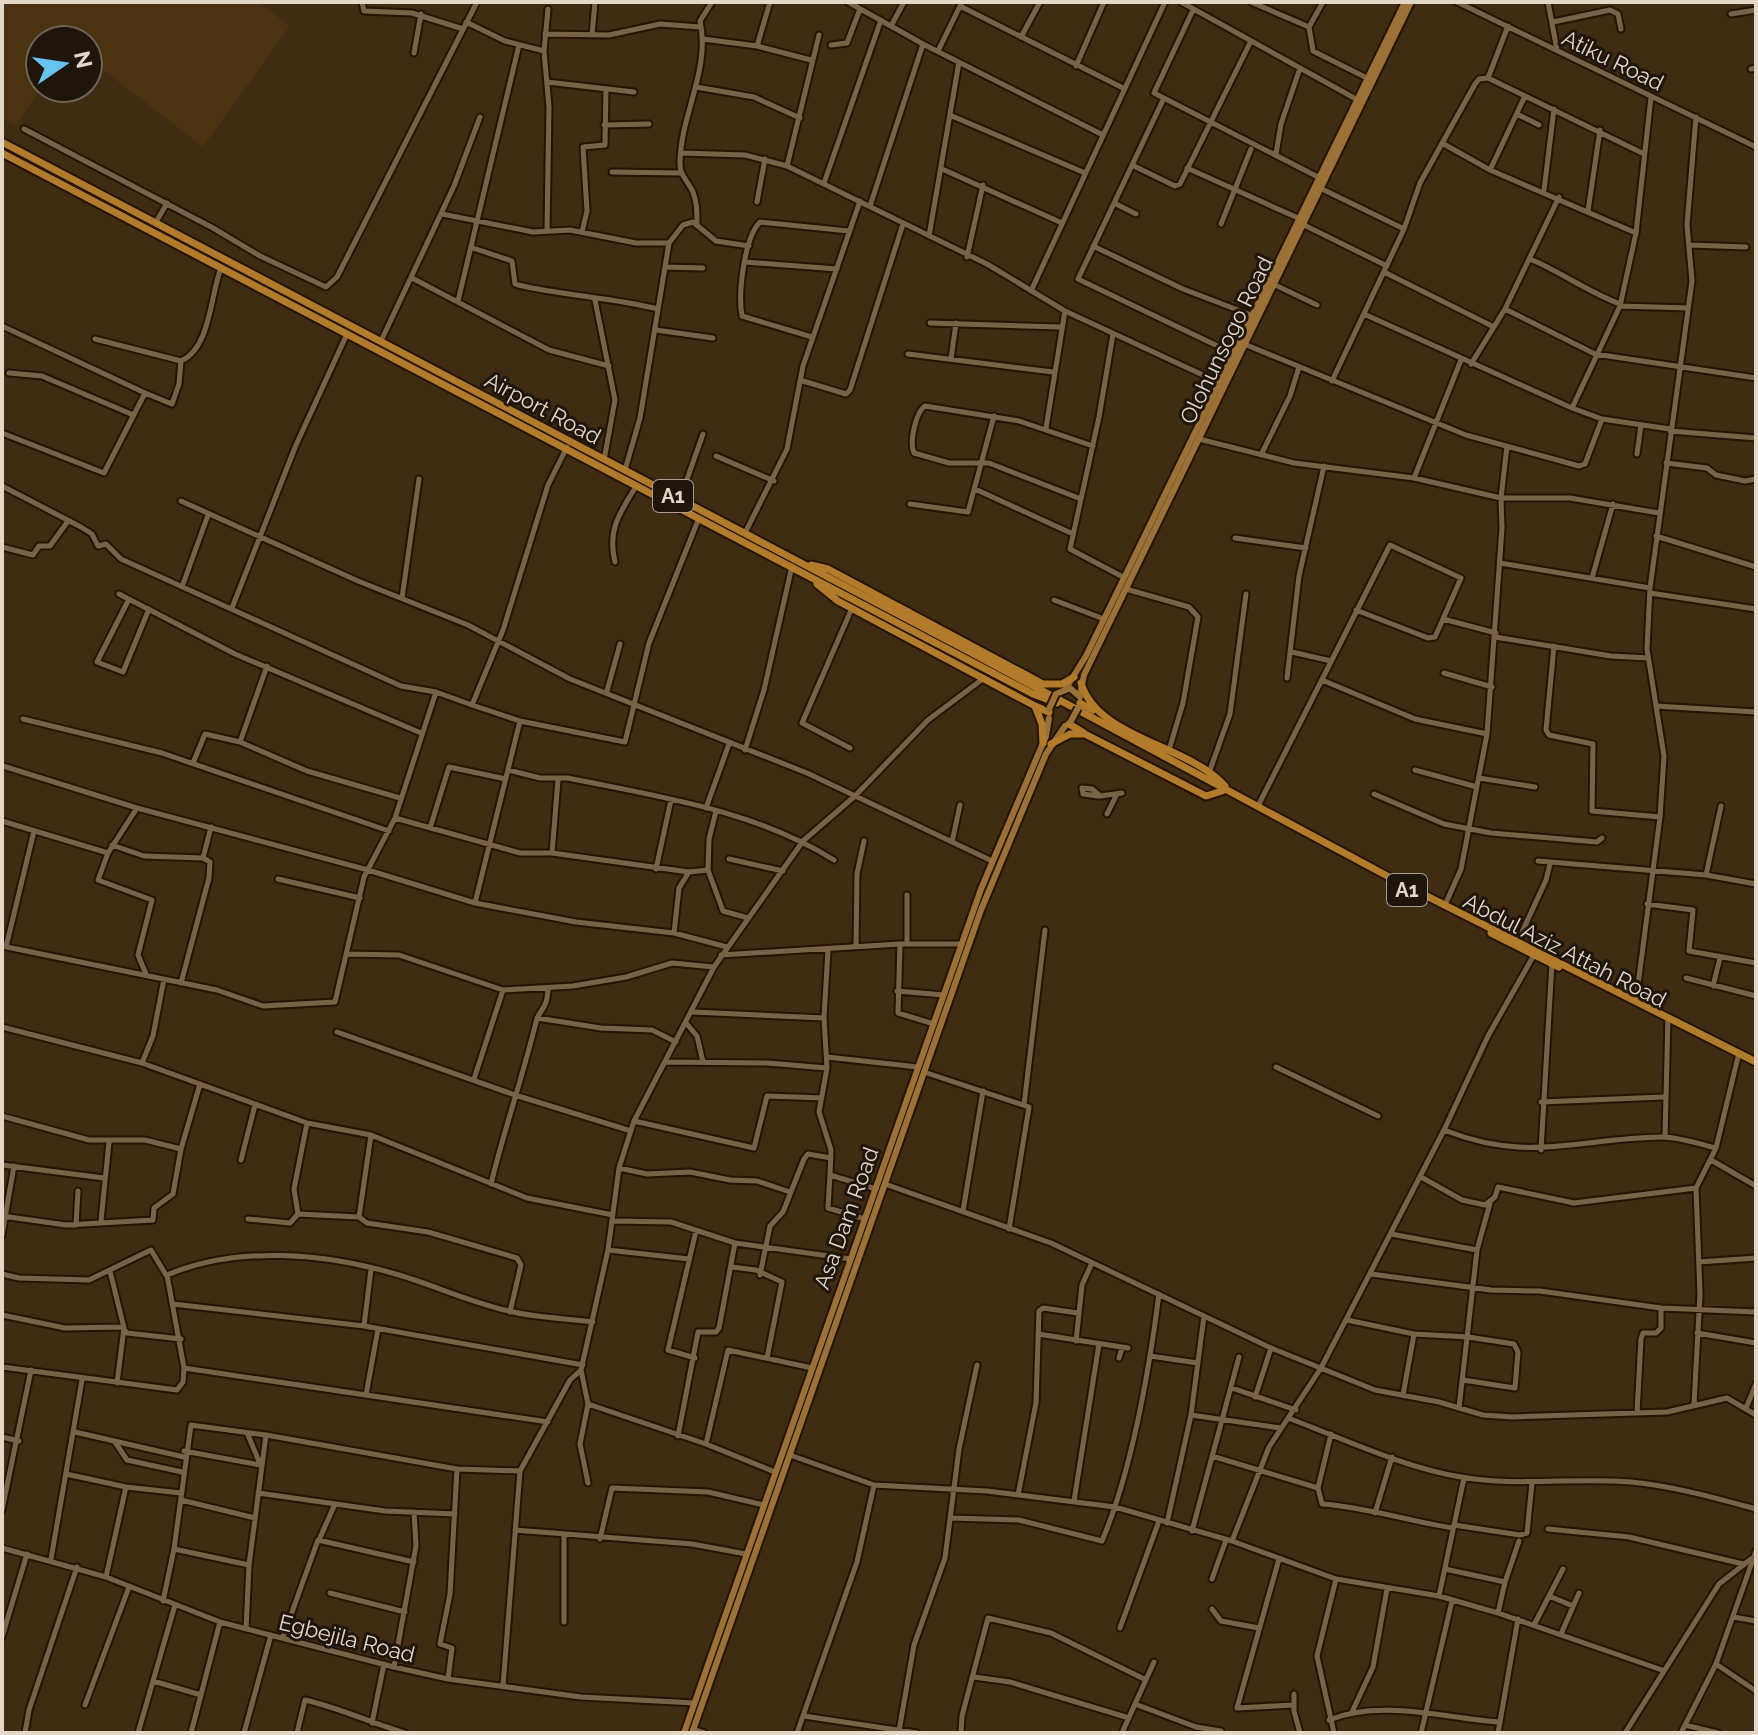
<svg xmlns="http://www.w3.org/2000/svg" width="1758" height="1735" font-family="Raleway,sans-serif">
<rect width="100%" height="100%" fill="#3f2c12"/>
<path fill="#4b3312" d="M2,2H258L290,26L203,147L88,58V40H40L41,88L16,125L2,118Z"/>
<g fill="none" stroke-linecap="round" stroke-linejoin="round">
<g stroke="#251400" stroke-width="9">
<path id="minor" d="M362,2L364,11L412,13L463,29
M848,2L923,44L1103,135
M1181,2L1356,99
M1251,2L1309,27
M1323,2L1309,27L1313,51L1367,78
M1457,2L1756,147
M1548,2L1557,50
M960,6L1123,88
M1193,10L1154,93L1318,177
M1731,14L1756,10
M466,22L505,41L544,51
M1553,22L1610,10L1618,14L1621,29
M891,26L904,2
M545,34L609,35L660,24L700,27
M592,35L595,2
M1021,37L1040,2
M703,39L757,46L811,60
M831,45L847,43L860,9
M757,46L770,2
M938,51L962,2
M414,53L421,14
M1076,66L1104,2
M1751,69L1756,68
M1488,78L1642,153
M547,82L634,92
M696,87L754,97L800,118
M1163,100L1078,279L1232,353
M1517,114L1539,125
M952,116L1085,173
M604,125L649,124
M24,129L213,228L260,256L326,287L337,277L477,2
M1442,143L1490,170L1636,233
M681,153L745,155L787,166L987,264L1065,311L1218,382
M1276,154L1281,124L1300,68
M787,166L819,35
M1134,166L1175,186L1180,184L1250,43
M1187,168L1298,218
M942,169L1062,223
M1490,170L1525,96
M612,172L680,173
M824,183L881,20
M1320,188L1404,229
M1544,190L1554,109
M757,202L765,159
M1116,204L1136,214
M870,206L923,44
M1588,211L1600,130
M442,214L533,232L570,230L636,243H669
M156,222L167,203
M697,223C697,212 697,202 693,192C688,181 680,176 680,164C680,115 711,69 700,21L712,2
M1221,224L1251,149
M1302,224L1387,266
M547,231L549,107L544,51L548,9
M582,232L587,211L583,147L605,145L606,89
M929,236L959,62
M1690,245L1746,247
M1093,246L1183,289L1251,315
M473,248L512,261L515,284L518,285C565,296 611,297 658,309
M967,257L983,185
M1530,259C1561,272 1588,292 1620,304
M745,262L837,269
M665,267L703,268
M1384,272L1494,327
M412,278L549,350L609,366
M1273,284L1317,305
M1031,291L1165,2
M595,300L615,400L604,460
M458,301L519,45
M1620,306L1688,308
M1505,309L1595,354L1756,378
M1364,314L1572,408L1602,419L1670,429
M930,323L1060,327
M2,326L145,393
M656,330L713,338
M1113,334L1099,417L1070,549L1123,577
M812,337L742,316C738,294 744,238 760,222L849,231
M95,339L181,361
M381,341L454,186L480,117
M1244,344L1466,435L1579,466L1585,464L1602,419
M908,354L1053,372
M951,359L956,323
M1471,364L1505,309L1559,197
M9,373L42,376L131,414
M803,381L846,394L850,390L903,224
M1332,381L1404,229L1420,183L1475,84L1479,79L1488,78L1508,26
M1572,408L1620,306L1636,233L1651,97
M1046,428L1065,311
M1670,431L1756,438
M2,433L104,473L145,393L172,404L179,384L181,361C211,347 210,296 221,268
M1199,439L1294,463L1414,478L1501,498L1502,528L1487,734L1461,869L1445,905
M1507,446L1501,498H1570L1659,513
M1637,454L1641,425
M1261,455L1290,396L1299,367
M716,456L774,481
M1666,463L1707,468L1716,475L1745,481L1756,479
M625,470L640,418L669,243L683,225L693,222L716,241L749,246
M1414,478L1461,360
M2,486L81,527L92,534L98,546L106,544L121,559L401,686L436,692L472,705L503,630L548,485L567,447
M975,489L1073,534
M680,499L703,434
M1081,499L989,463H949L914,453C909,442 916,412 925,406L1019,421L1093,446
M181,501L358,581L468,625L570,679L807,773L992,861
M910,504L968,512L994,416
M745,533L787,449L803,366L860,201
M1656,536L1756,567
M1235,538L1306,548
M2,547L33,555L39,546H50L68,521
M615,562C607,530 620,512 637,485
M1500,563L1650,588
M1592,578L1613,504
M182,587L208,515
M1126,589L1189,607L1198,617L1183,703L1169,750
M1650,593L1756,609
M119,594L235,654L421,733
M402,598L419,479
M129,599L97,662L123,672L149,609
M1054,600L1104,619
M232,608L296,445L347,334
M1356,610L1428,638L1435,637L1443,619
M1495,637L1611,656L1648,658
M1554,646L1546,730L1549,735L1593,744L1592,811L1660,817
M1292,652L1331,661
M1444,673L1492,687
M1287,678L1299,576L1324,466
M1322,680L1415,719L1487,734
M607,691L620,644
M472,705L520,721L625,742L649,643L699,518
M1656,706L1756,712
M23,719L162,753L389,831
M240,742L267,666
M850,748L802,723L852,608
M745,750L764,690L792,566
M193,763L205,734L240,742L307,771L400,798
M3,766L137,808L368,870L475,903L576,922L674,933L727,947
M508,770L540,778H568C660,797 754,810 834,860
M1210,770L1230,714L1246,594
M1415,770L1477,787
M1479,778L1535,787
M1374,794L1444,824L1491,833L1597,842L1602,838
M1100,796L1092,789L1082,788L1083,794L1098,796H1100L1122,793
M1258,806L1390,545L1461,578L1443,619L1496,633
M706,808L729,744
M1107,814L1117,794
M395,818L520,853H552L689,872L708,870L709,839L716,811
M2,821L108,853L137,808
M430,828L449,767L506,779
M952,842L960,805
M112,845L144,856L203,858L211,827
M108,853L98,880L152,900L138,955L146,974
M552,853L558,780
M729,859L783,871
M1538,861L1706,875L1756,884
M656,869L671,800
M708,870L723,911L748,918
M1706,875L1721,806
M278,879L360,898
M907,895V944
M475,903L520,721
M1647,904L1693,910L1689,951L1756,963
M674,933L679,888L689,872
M1518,941L1546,880L1550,864
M900,944L898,1013L934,1024
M2,946L217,990L263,1006L335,1002L364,877L395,818L436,692
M6,947L34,831
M856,947L857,874L864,841
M828,950L824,1018L827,1068L819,1112L831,1150L830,1175L876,1189
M348,954L399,955L503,990L573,986L626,977L672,963L714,967
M721,955L900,944H962
M1686,978L1756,996
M181,983L209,878L210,862L203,858
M1713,986L1720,958
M897,991L944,995
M1636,1000L1660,817L1664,756L1647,649L1650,588L1692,281L1687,225L1696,117
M693,1012L824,1018
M537,1018L601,1028L652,1030L676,1042
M686,1023L697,1036L703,1062
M2,1027L142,1063L307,1123L371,1135L527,1198L613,1215
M337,1032L515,1095L631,1131
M827,1057L918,1067
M665,1062L767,1063L827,1068
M142,1063L153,1036L164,979
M1276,1067L1378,1116
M924,1072L1029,1107L1009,1229
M474,1079L503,990
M1541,1102L1663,1097
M1024,1105L1045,930
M2,1116L89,1140H145L181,1149
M634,1121L754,1148L767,1096L822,1098
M307,1123L294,1189L298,1214L359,1217L367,1223L428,1232L517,1258L521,1265L510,1312
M1444,1130C1530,1164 1577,1138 1662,1137C1679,1137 1699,1144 1716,1148
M1665,1137L1668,1017
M1541,1150L1552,963
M241,1160L255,1105
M1711,1160L1756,1186
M2,1165L104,1178
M619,1168L647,1174L690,1172L730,1180L757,1181L790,1192
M830,1175L828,1208L865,1219
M1421,1177L1462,1200L1485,1205L1495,1197L1498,1187L1574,1203L1696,1188
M491,1184C504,1130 523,1076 536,1022C539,1009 547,1011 548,989
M885,1184L1051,1243L1271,1348L1375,1390L1439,1402L1483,1415L1512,1417L1667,1412L1727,1398L1756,1415
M963,1211L983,1091
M2,1216L66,1225L153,1220L154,1208L173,1194L181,1149L200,1084
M359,1217L371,1135
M248,1219L290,1223L298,1214
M101,1221L109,1142
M612,1221L671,1222L735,1243L851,1259
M76,1225L78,1191
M1391,1234L1477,1250
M2,1235L14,1166
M608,1250L689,1259
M1699,1262L1756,1258
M732,1267L756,1270L782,1282L767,1358
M110,1271L124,1328L117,1383
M2,1274L19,1278L89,1280L151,1250L166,1275
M1371,1274L1491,1290L1540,1291L1661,1308L1756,1312
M760,1275L770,1226L783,1212L804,1159L808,1154L831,1158
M173,1304L364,1326L583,1365
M2,1315L65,1328L122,1327L127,1333L181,1339
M1347,1320L1414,1334L1468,1337L1514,1344L1518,1352L1515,1388L1463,1380
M364,1326L371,1269
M1697,1333L1756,1343
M1038,1334L1128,1348
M1076,1341L1082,1285L1092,1263
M1150,1356L1198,1363
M695,1358L668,1350L696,1231
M1119,1358L1122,1348
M2,1367L177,1390L183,1382L184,1368
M581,1370L588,1404L706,1444L775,1472
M1232,1388L1296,1410
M366,1395L378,1329
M1403,1395L1414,1334
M1255,1397L1271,1348
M1694,1404L1700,1295L1696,1188L1716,1148L1738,1057
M1459,1408L1477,1250L1490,1203
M1746,1408L1756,1384
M1637,1413L1641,1339L1643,1333H1656L1661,1328V1308
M1191,1415L1280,1428
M1288,1418C1344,1439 1402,1467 1461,1477C1518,1487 1574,1477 1631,1482C1673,1486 1715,1498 1756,1509
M548,1422L184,1368L167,1275C238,1245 326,1253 399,1275C436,1286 472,1303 509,1311C536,1318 566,1318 593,1322
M75,1432L184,1457
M1331,1434L1318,1488L1322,1504C1365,1507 1409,1521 1453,1528
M248,1435L260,1464
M678,1436L698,1332H716L719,1328L735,1243
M2,1437L19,1441
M115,1442L127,1460L182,1472
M706,1444L728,1350L812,1368
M184,1451L260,1465
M790,1455L874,1485L987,1491L1115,1507L1232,1541L1336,1579L1439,1596L1498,1613L1662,1670
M1212,1456L1318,1488
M66,1474L126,1487L181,1493
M588,1483L580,1444L588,1404
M258,1493L385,1511L455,1514
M1018,1495L1036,1403L1039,1311L1043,1308L1078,1313
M181,1500L255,1518
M1074,1501L1099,1344
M2,1510L31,1370
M1375,1513L1392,1457
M951,1518L1019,1520L1102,1541C1132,1470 1149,1371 1159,1294
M1167,1523L1191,1415L1204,1316
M1454,1525L1520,1535L1527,1533L1532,1483
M1548,1529L1629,1537L1743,1564
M515,1530L692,1544L746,1554
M1192,1531L1239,1357
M600,1539L612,1488L708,1492L764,1505
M319,1540L335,1504
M1232,1541L1269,1447L1321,1368L1444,1130L1488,1036L1534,955
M2,1548L106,1577L220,1622L394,1667L448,1679L581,1697L695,1703
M174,1549L249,1565
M51,1559L82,1380
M1279,1559L1237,1708L1293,1705
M1445,1569L1505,1582L1498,1613
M106,1577L126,1487
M1212,1579L1226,1540
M1505,1582L1519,1541
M330,1593L405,1612
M1439,1596L1464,1478
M1549,1596L1573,1606
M163,1601L174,1549L191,1425L266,1435L457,1469L520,1471
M1212,1609L1221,1621L1259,1628
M1733,1617L1756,1621
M564,1622V1536
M1534,1625L1563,1569
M1120,1628L1159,1521
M246,1629L249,1565L266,1435
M1561,1634L1579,1593
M2,1637L27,1554
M283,1637L318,1540L414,1562
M1716,1664L1756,1691
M394,1667L416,1546L414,1512
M974,1677L1010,1682L1129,1718
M448,1679L452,1648L440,1644L450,1594L457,1469
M153,1681L201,1695
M503,1686L520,1471L570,1380L581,1370L608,1250L619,1168L634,1121L714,967L803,841L855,796L928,720L984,678
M1294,1694V1711L1300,1733
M1135,1704L1154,1662
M85,1705L129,1587
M1352,1712L1373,1667L1387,1589
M804,1716L917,1733
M1329,1720C1380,1699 1445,1718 1498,1722
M372,1723L384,1664
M1685,1725L1718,1733
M693,1729L705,1733
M899,1731L914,1645L945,1558L959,1449L977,1365
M25,1733L29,1710L77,1567
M138,1733L175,1605
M191,1733L220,1622
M244,1733L271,1635
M297,1733L305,1700C340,1708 371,1723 405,1733
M797,1733L857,1562L874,1485
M961,1733L962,1716L988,1618L1051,1633L1144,1679
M1122,1733L1135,1704L1196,1727L1221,1731
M1334,1733L1317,1656L1336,1579
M1421,1733L1452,1601
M1498,1733L1518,1619
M1625,1733L1719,1584L1751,1559
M1681,1733L1716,1664L1756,1551"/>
</g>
<g stroke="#251400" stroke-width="10">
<path id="major" d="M1066,688L1086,656L1405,2
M1056,694L1070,688L1080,697
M1080,695L1084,675L1411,2
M684,1733L981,889L1046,736L1049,718
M692,1733L981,910L1046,754L1065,726"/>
</g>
<g stroke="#251400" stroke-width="11">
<path id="highway" d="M2,142L970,652L1391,878L1756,1062
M2,153L1033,694L1057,703
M811,565L828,569L1043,684H1062L1074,677
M817,584L838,601L1035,706L1042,724L1043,743
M1081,683C1098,739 1187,744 1225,786
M1080,703L1093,710
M1035,706L1049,712
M1069,724L1084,733
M1051,744L1070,734H1085L1206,796L1222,791
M1491,933L1559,967"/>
</g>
<use href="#minor" stroke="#796348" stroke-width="5"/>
<use href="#major" stroke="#9b7137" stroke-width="6"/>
<use href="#highway" stroke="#b27b2c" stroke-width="7"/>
<g stroke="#251400" stroke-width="10" stroke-linecap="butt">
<path id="major-bridge" d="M1049,709L1056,694
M1071,721L1078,708"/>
</g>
<use href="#major-bridge" stroke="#9b7137" stroke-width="6"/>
</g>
<g text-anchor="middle" stroke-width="6" stroke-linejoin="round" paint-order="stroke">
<g fill="#1f160b" stroke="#a89d8f" stroke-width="2">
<rect x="653" y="480" width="40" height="32" rx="6"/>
<rect x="1387" y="874" width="40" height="32" rx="6"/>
</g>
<g font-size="20" font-weight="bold" fill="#e3d7c8">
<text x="673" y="503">A1</text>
<text x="1407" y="897">A1</text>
</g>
<g font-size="22" fill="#e3d7c8" stroke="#1f160b">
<text transform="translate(1613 60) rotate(26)" y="8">Atiku Road</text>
<text transform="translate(1226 340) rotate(-64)" y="8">Olohunsogo Road</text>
<text transform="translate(543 408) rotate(28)" y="8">Airport Road</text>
<text transform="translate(1565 950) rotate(27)" y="8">Abdul Aziz Attah Road</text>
<text transform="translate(846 1218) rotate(-70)" y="8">Asa Dam Road</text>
<text transform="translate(347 1638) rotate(14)" y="8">Egbejila Road</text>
</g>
</g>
<rect width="1758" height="1735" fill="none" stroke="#e3d7c8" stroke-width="8"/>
<g transform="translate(64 64) rotate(77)"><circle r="38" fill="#1f160b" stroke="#6d6357" stroke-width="2"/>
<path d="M0-6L14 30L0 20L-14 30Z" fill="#67c4f0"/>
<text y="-12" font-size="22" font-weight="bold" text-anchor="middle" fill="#e3d7c8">N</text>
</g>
</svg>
